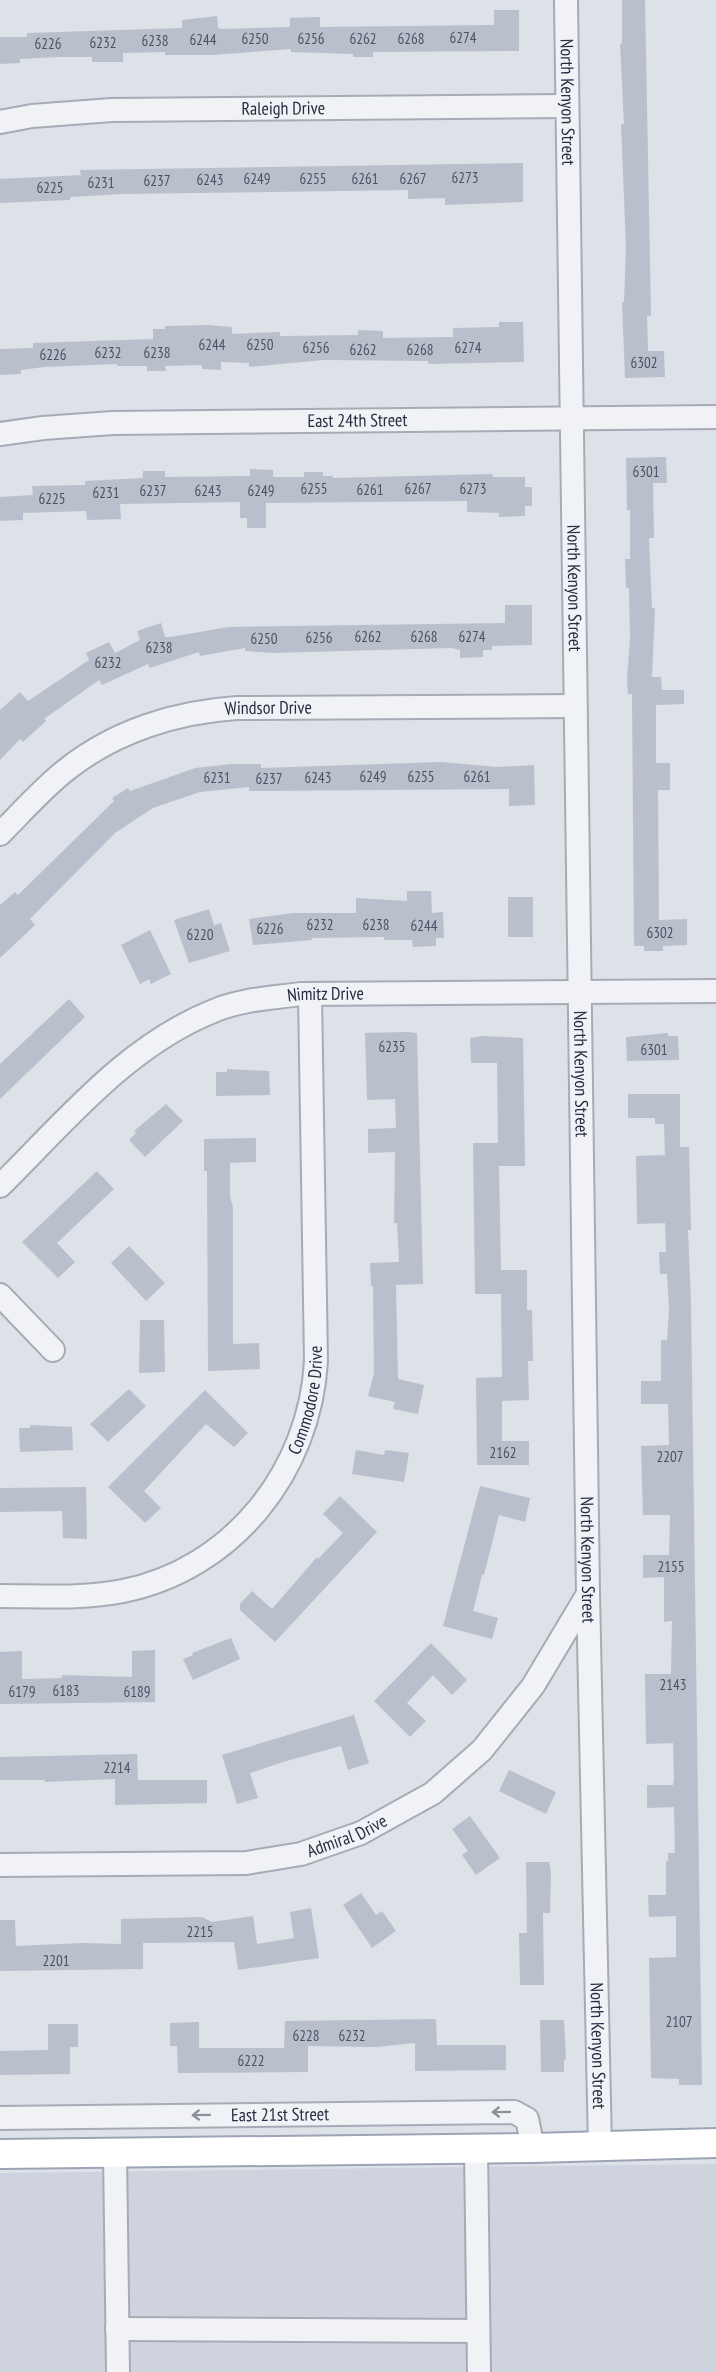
<svg xmlns="http://www.w3.org/2000/svg" width="716" height="2372" font-family="'PT Sans Narrow',sans-serif">
<rect width="100%" height="100%" fill="#dde1e8"/>
<path fill="#cfd3de" d="M716,2164V2372H0V2173Z"/>
<path fill="#babfcc" d="M622,0H645L651,316H647L648,351H664L665,377L625,378L622,302H624L626,248L621,124H624L620,44L622,43Z
M494,10H519V51L373,52V57H353V54L291,52V49L212,55H165V52L123,53V62H92V57H58L20,59V63L0,64V37H27V33L182,28V20L217,16L218,28L223,29L290,27V18L320,17V27L494,25Z
M523,163V202L445,205V198L408,199V190L122,194L70,197V200L0,203V179L81,175L80,170Z
M499,322H523L524,362L428,364V361L324,360L249,367V363L221,362V370L202,369V365L165,366L166,371H147V366H117V364L44,367L21,370V374L0,375V349L33,348V343L153,339V329H165V326L209,325L232,327V334L280,332V336L358,335V330L383,331V338L453,337V328L499,327Z
M666,457L667,483H653L654,538H649L652,608H655L652,677H661L662,690H684V704L656,705V763H670V790H658L659,920L687,919V945L663,946V951H644V946H634L632,694H628L627,679L630,638L629,588H626L625,559H630V510H627L626,458Z
M250,469L273,470V477H304V472H323V476H333V478L492,474L493,477H525V487H532V506H525V516L499,517V513L467,512V501L266,503V528H247V518H240V502L120,504L121,519L87,520L86,511L23,513V520L0,521V497L33,495L32,486L85,485V481L143,478V471H165V477L250,476Z
M505,605H532V645L492,646V650H483V657L460,658V650L452,648L273,653L245,651V648L200,656L199,652L150,668L148,664L102,685L99,680L44,719L46,721L23,742L20,739L0,760V710L20,692L28,701L89,660L86,653L109,642L115,653L140,640L137,631L161,623L165,637H171L228,627L505,623Z
M441,762L497,767L534,765L535,805L509,806V789L249,791V787L200,792L153,808L115,833L30,919L35,925L0,958V905L15,892L18,895L114,801L112,798L128,788L130,791L195,768L231,764H261V768Z
M407,891H431L432,913L443,912L444,938H436V946L413,947L412,940H384V937L312,938V940L253,945L249,919L293,913H356V898L407,901Z
M508,897H533V937H508Z
M209,909L214,925L221,923L230,951L189,963L174,920Z
M150,930L171,974L151,984L149,979L140,984L121,945Z
M69,999L85,1017L0,1099V1064Z
M407,1032L417,1033L423,1284L396,1285L398,1379L424,1385L418,1414L393,1409L395,1402L368,1396L374,1373L373,1286H371L370,1263L399,1262L397,1223H394L395,1152L368,1153V1129L396,1128L395,1099L367,1100L365,1033Z
M668,1033V1036H678L679,1060L627,1061L626,1037Z
M482,1036L523,1038L525,1166H499L501,1270H527V1310H532L533,1361H528L529,1400L502,1401V1441H529V1465H477L476,1378L502,1377L501,1294H475L473,1143H498L497,1063H471L470,1038Z
M227,1069L269,1071L270,1095L216,1096V1072H227Z
M628,1094H680V1147H689L691,1230H688L691,1302L702,2085H679V2079L651,2078L649,1958L676,1957V1916L649,1917L648,1895H666V1861H668V1853H675L674,1807L647,1808V1785H673L674,1778L673,1743L646,1744L645,1674H671L672,1621L664,1622V1577L643,1578V1555H669L670,1515H643L641,1446L669,1445L668,1404H641V1381H661V1340H667L669,1310L667,1274H660L659,1252H666L665,1223L637,1224L636,1156L665,1155L664,1124H655V1118H628Z
M166,1104L183,1121L145,1157L129,1140L136,1133L134,1131Z
M256,1138V1162L230,1163V1197L233,1207V1344L259,1343L260,1369L208,1371L207,1171H204V1139Z
M97,1171L114,1189L57,1243L75,1262L58,1278L22,1242Z
M129,1246L165,1283L146,1301L111,1263Z
M140,1320H164L165,1372L139,1373Z
M129,1389L146,1406L108,1442L90,1424Z
M205,1390L248,1433L234,1447L206,1424L144,1491L161,1508L145,1523L108,1487Z
M30,1425L72,1427L73,1450L20,1452L19,1428H30Z
M356,1450L384,1455L385,1450L409,1453L404,1482L352,1474Z
M480,1486L530,1498L525,1522L499,1515L484,1575H482L473,1611L498,1618L492,1639L443,1626Z
M86,1487L87,1539L63,1538L62,1511L0,1512V1488Z
M340,1496L377,1532L275,1642L240,1610V1604L252,1591L272,1609L317,1557L318,1559L343,1533L323,1514Z
M231,1638L240,1659L193,1680L183,1659L193,1655L192,1653Z
M431,1643L467,1680L452,1695L433,1675L407,1703L426,1721L410,1737L374,1701Z
M155,1650V1702L0,1704V1652L22,1651V1679L62,1678V1675L132,1677V1651Z
M354,1715L369,1763L348,1770L341,1746L283,1762L250,1773L258,1798L237,1804L222,1755Z
M137,1754L138,1780H207V1803L115,1805V1779L45,1782V1780H0V1757Z
M509,1770L556,1792L546,1814L499,1791Z
M470,1816L500,1858L476,1875L462,1855L468,1851L452,1829Z
M526,1862H549L551,1872L550,1913H543L544,1985H520L519,1933H527Z
M361,1893L376,1915L382,1911L396,1931L372,1948L343,1905Z
M311,1908L319,1958L238,1970L234,1942L143,1943V1969L0,1971V1920H15L16,1946L84,1943L121,1944V1919L202,1917L212,1922L253,1916L257,1944L294,1938L290,1912Z
M436,2019L437,2045H506V2070L415,2071V2043L376,2047L308,2046V2072L178,2073L177,2046H170V2023L199,2022V2048H284L285,2021Z
M540,2020H564L566,2060H564V2072H541Z
M48,2024H78V2047H70V2074L0,2075V2051L48,2050Z"/>
<g fill="none" stroke-linecap="round" stroke-linejoin="round">
<g stroke="#a6abb6" stroke-width="26">
<g id="minor">
<path id="s1" d="M566,0L588,1594L600,2147"/>
<path id="s2" d="M0,122L32,116L112,110L567,106"/>
<path id="s3" d="M0,434L43,428L113,423L716,417"/>
<path id="s4" d="M0,834C22,812 42,789 66,770C115,731 176,712 237,708L575,706"/>
<path id="s5" d="M0,1186C67,1120 127,1045 216,1010C243,999 273,998 301,994L716,991"/>
<path d="M0,1295L53,1350"/>
<path id="s6" d="M0,1596C41,1596 83,1599 123,1591C233,1569 310,1471 316,1361L310,994"/>
<path id="s7" d="M0,1865L246,1863L301,1854L361,1833L433,1793L482,1750L533,1686L588,1594"/>
<path id="s8" d="M0,2118L514,2112L527,2119L533,2148"/>
<path d="M476,2148L479,2372"/>
<path d="M115,2152L118,2372"/>
<path d="M117,2329L478,2331"/>
</g>
</g>
<g stroke="#9ca4b5" stroke-width="32">
<path id="major" d="M0,2154L533,2148L716,2143"/>
</g>
<use href="#minor" stroke="#f0f2f6" stroke-width="22"/>
<use href="#major" stroke="#fff" stroke-width="28"/>
</g>
<defs><path id="oneway-shaft" d="M-6 0H5M1.5-3L5.5 0L1.5 3" fill="none" stroke-width="1.6" stroke-linecap="round" stroke-linejoin="round" transform="scale(1.5)"/></defs>
<g stroke="#8a909b">
<use href="#oneway-shaft" transform="translate(501 2112) rotate(179)"/>
<use href="#oneway-shaft" transform="translate(201 2115) rotate(179)"/>
</g>
<g text-anchor="middle" stroke-width="4.5" stroke-linejoin="round" paint-order="stroke">
<g font-size="15" fill="#4a5263">
<text x="463" y="43">6274</text>
<text x="255" y="44">6250</text>
<text x="311" y="44">6256</text>
<text x="363" y="44">6262</text>
<text x="411" y="44">6268</text>
<text x="203" y="45">6244</text>
<text x="155" y="46">6238</text>
<text x="103" y="48">6232</text>
<text x="48" y="49">6226</text>
<text x="465" y="183">6273</text>
<text x="257" y="184">6249</text>
<text x="313" y="184">6255</text>
<text x="365" y="184">6261</text>
<text x="413" y="184">6267</text>
<text x="210" y="185">6243</text>
<text x="157" y="186">6237</text>
<text x="101" y="188">6231</text>
<text x="50" y="193">6225</text>
<text x="212" y="350">6244</text>
<text x="260" y="350">6250</text>
<text x="316" y="353">6256</text>
<text x="468" y="353">6274</text>
<text x="363" y="355">6262</text>
<text x="420" y="355">6268</text>
<text x="108" y="358">6232</text>
<text x="157" y="358">6238</text>
<text x="53" y="360">6226</text>
<text x="644" y="368">6302</text>
<text x="646" y="477">6301</text>
<text x="314" y="494">6255</text>
<text x="418" y="494">6267</text>
<text x="473" y="494">6273</text>
<text x="370" y="495">6261</text>
<text x="153" y="496">6237</text>
<text x="208" y="496">6243</text>
<text x="261" y="496">6249</text>
<text x="106" y="498">6231</text>
<text x="52" y="504">6225</text>
<text x="368" y="642">6262</text>
<text x="424" y="642">6268</text>
<text x="472" y="642">6274</text>
<text x="319" y="643">6256</text>
<text x="264" y="644">6250</text>
<text x="159" y="653">6238</text>
<text x="108" y="668">6232</text>
<text x="373" y="782">6249</text>
<text x="421" y="782">6255</text>
<text x="477" y="782">6261</text>
<text x="217" y="783">6231</text>
<text x="318" y="783">6243</text>
<text x="269" y="784">6237</text>
<text x="320" y="930">6232</text>
<text x="376" y="930">6238</text>
<text x="424" y="931">6244</text>
<text x="270" y="934">6226</text>
<text x="660" y="938">6302</text>
<text x="200" y="940">6220</text>
<text x="392" y="1052">6235</text>
<text x="654" y="1055">6301</text>
<text x="503" y="1458">2162</text>
<text x="670" y="1462">2207</text>
<text x="671" y="1572">2155</text>
<text x="673" y="1690">2143</text>
<text x="66" y="1696">6183</text>
<text x="22" y="1697">6179</text>
<text x="137" y="1697">6189</text>
<text x="117" y="1773">2214</text>
<text x="200" y="1937">2215</text>
<text x="56" y="1966">2201</text>
<text x="679" y="2027">2107</text>
<text x="306" y="2041">6228</text>
<text x="352" y="2041">6232</text>
<text x="251" y="2066">6222</text>
</g>
<g font-size="18" fill="#252d40" stroke="#edf0f6">
<text dy="6" stroke="none"><textPath href="#s1" startOffset="102">North Kenyon Street</textPath></text>
<text dy="6" stroke="none"><textPath href="#s2" startOffset="284">Raleigh Drive</textPath></text>
<text dy="6" stroke="none"><textPath href="#s3" startOffset="358">East 24th Street</textPath></text>
<text dy="6" stroke="none"><textPath href="#s1" startOffset="588">North Kenyon Street</textPath></text>
<text dy="6" stroke="none"><textPath href="#s4" startOffset="308">Windsor Drive</textPath></text>
<text dy="6" stroke="none"><textPath href="#s5" startOffset="392">Nimitz Drive</textPath></text>
<text dy="6" stroke="none"><textPath href="#s1" startOffset="1074">North Kenyon Street</textPath></text>
<text dy="6" stroke="none"><textPath href="#s6" startOffset="406">Commodore Drive</textPath></text>
<text dy="6" stroke="none"><textPath href="#s1" startOffset="1560">North Kenyon Street</textPath></text>
<text dy="6" stroke="none"><textPath href="#s7" startOffset="351">Admiral Drive</textPath></text>
<text dy="6" stroke="none"><textPath href="#s1" startOffset="2046">North Kenyon Street</textPath></text>
<text dy="6" stroke="none"><textPath href="#s8" startOffset="280">East 21st Street</textPath></text>
</g>
</g>
</svg>
